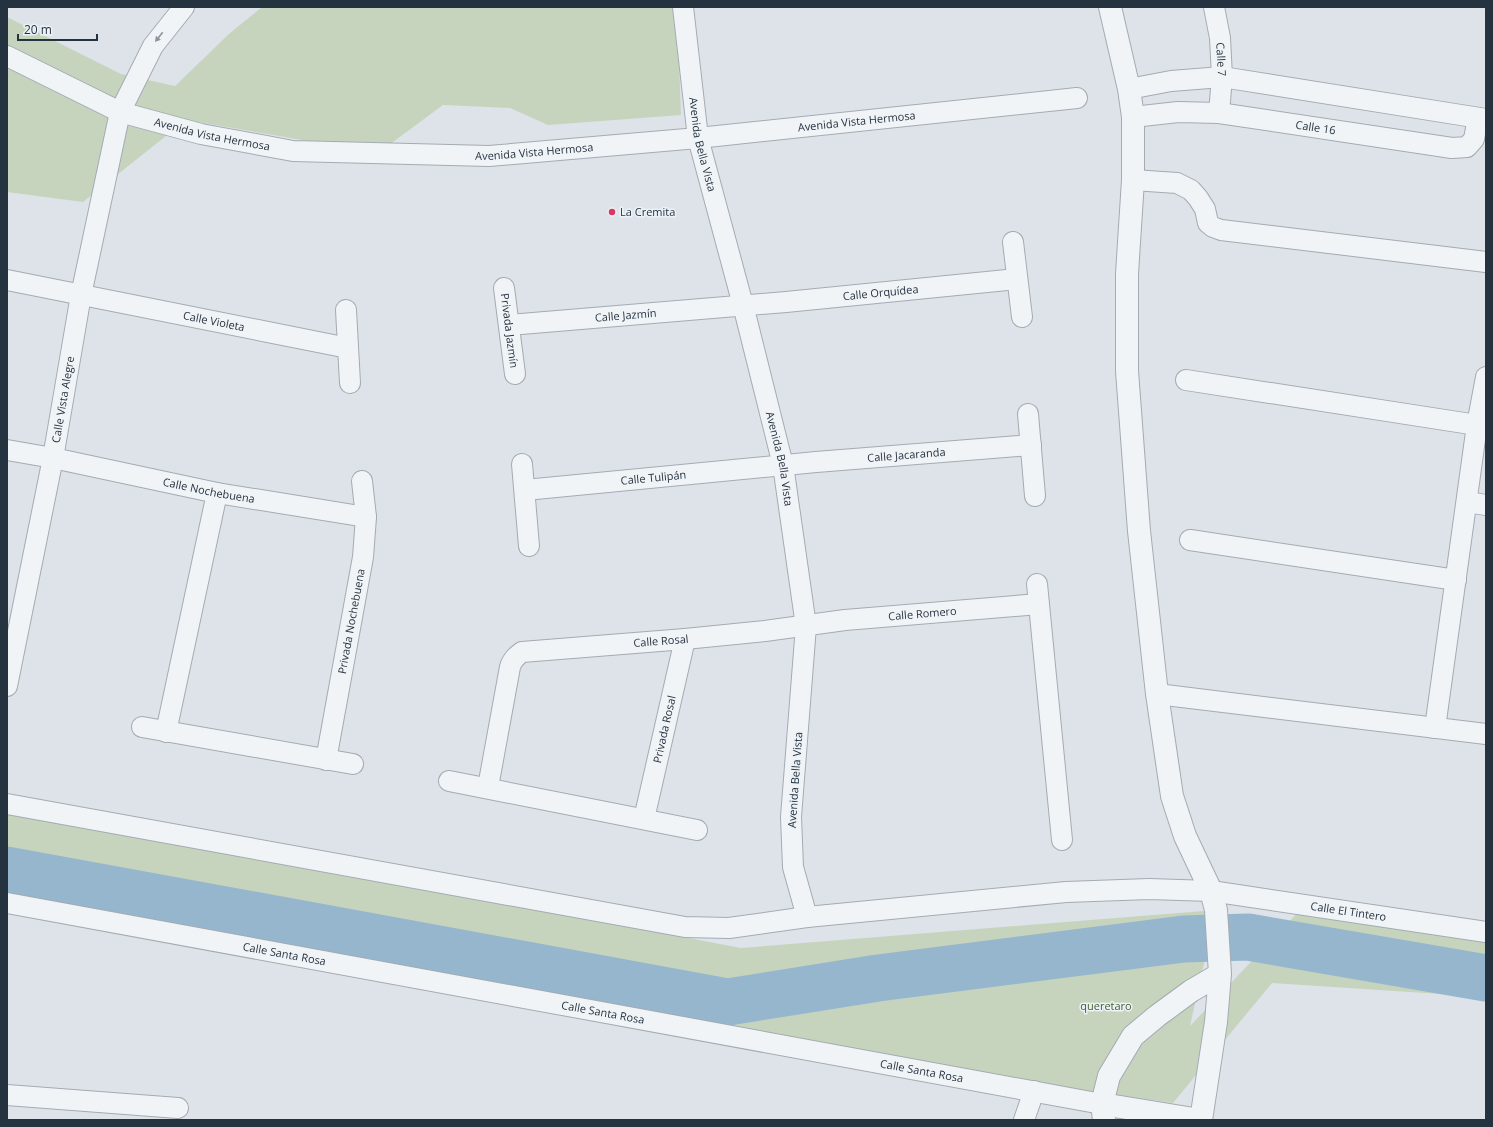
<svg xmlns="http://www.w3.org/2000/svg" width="1493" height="1127" font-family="'Open Sans',sans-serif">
<rect width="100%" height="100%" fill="#dee3e9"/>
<path fill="#c6d4be" d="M262,7H677L681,115L548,125L510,108L443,105L378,153L186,120L83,202L7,192V17L121,74L175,86L230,33Z
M7,801L425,888L741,948L1216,910L1190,1026L1305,905L1486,934V997L1272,983L1173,1103L843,1056L7,900Z"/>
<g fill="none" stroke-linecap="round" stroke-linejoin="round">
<path stroke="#95b6cd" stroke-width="47" d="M7,870L728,1002L878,978L1184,939L1248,937L1486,978"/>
<g stroke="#a3abb3" stroke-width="22">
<g id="minor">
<path id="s1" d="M683,7L698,138L743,305L783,465L806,626L791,817L793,867L807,917"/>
<path id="s2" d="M1214,7L1220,38L1222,77L1219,113"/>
<path id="s3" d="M7,56L120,112L201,134L293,151L489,156L698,138L1077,98"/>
<path d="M1129,89L1171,81L1222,77L1486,119"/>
<path id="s4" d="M1133,117L1178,112L1219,113L1452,148L1467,147L1474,139L1478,118"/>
<path d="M1133,180L1177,183L1191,190L1198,198L1205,209L1208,223L1213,227L1221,230L1486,262"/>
<path d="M1013,242L1022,317"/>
<path id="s5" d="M7,280L348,348"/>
<path id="s6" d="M504,288L515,374"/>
<path d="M346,310L350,383"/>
<path id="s7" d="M509,325L786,302L1017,279"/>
<path d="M1186,380L1477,425"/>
<path d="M1028,414L1035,496"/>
<path id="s8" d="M7,450L53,458L217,493L366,517"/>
<path d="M522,464L529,546"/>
<path id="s9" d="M525,490L816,462L1031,445"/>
<path d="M1467,502L1486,505"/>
<path d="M1190,540L1456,580"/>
<path d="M1037,584L1062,840"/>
<path id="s10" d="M7,686L53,458L81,295L120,112L153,46L184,7"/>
<path d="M1157,694L1486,734"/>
<path d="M142,727L353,764"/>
<path d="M1435,728L1477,425L1486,377"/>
<path d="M166,732L217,493"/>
<path id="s11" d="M326,760L363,557L366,517L362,481"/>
<path d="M449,781L697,830"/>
<path id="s12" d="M488,787L510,667C512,660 516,656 522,652L685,639L765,631L845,620L1039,604"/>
<path id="s13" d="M7,804L685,927L729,928L807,917L1066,892L1149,889L1211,891L1486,932"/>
<path id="s14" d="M644,819L685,639"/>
<path id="s15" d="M7,903L1102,1104"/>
<path d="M7,1095L178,1108"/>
<path d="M1024,1120L1034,1091"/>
</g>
</g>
<g stroke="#a3abb3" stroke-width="24">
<path id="tertiary" d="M1110,7L1129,89L1133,117V180L1127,274V371L1139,531L1157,694L1172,796L1185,836L1211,891L1216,910L1220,974L1216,1022L1201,1120
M1102,1104L1200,1120
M1104,1120L1102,1104L1109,1076L1133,1036L1157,1016L1191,991L1220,974"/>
</g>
<use href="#minor" stroke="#f1f4f7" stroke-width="20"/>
<use href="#tertiary" stroke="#f1f4f7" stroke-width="22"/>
</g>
<defs><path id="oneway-solid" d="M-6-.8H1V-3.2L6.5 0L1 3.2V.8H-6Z"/></defs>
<use fill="#8b949c" href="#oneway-solid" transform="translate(159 37) rotate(128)"/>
<circle fill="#db3562" stroke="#edf2f6" stroke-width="1.5" cx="612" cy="212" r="4"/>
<g text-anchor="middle" stroke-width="3" stroke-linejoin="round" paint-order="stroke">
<g font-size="11" fill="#253341" stroke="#edf2f6">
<text dy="4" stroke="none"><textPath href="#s2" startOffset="53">Calle 7</textPath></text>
<text dy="4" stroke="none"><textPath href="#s3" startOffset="869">Avenida Vista Hermosa</textPath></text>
<text dy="4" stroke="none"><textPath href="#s4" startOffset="184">Calle 16</textPath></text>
<text dy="4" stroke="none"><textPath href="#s3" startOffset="221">Avenida Vista Hermosa</textPath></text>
<text dy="4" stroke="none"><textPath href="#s1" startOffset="139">Avenida Bella Vista</textPath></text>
<text dy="4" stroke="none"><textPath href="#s3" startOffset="545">Avenida Vista Hermosa</textPath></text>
<text dy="4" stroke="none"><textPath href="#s7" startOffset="373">Calle Orquídea</textPath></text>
<text dy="4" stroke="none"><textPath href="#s7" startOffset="117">Calle Jazmín</textPath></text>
<text dy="4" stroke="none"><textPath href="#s5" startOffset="211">Calle Violeta</textPath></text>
<text dy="4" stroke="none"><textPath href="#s6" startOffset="43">Privada Jazmín</textPath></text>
<text dy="4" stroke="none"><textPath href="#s10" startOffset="292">Calle Vista Alegre</textPath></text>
<text dy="4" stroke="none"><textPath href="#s9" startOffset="383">Calle Jacaranda</textPath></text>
<text dy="4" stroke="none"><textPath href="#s1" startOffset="463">Avenida Bella Vista</textPath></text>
<text dy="4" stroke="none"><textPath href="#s9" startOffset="129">Calle Tulipán</textPath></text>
<text dy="4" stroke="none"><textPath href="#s8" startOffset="206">Calle Nochebuena</textPath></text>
<text dy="4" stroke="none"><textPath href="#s12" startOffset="544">Calle Romero</textPath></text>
<text dy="4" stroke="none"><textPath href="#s11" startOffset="141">Privada Nochebuena</textPath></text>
<text dy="4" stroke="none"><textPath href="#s12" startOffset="281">Calle Rosal</textPath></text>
<text dy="4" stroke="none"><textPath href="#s14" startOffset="92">Privada Rosal</textPath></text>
<text transform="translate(795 780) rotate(-86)" y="4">Avenida Bella Vista</text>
<text dy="4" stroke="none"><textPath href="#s13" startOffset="1356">Calle El Tintero</textPath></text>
<text dy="4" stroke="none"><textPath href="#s15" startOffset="282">Calle Santa Rosa</textPath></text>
<text dy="4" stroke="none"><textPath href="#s15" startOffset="606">Calle Santa Rosa</textPath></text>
<text dy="4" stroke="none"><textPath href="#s15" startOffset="930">Calle Santa Rosa</textPath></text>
</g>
<g font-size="11" fill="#253341" stroke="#edf2f6" text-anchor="start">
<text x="620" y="216">La Cremita</text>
</g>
<g font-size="11" fill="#3f5e31" stroke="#edf2f6">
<text x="1106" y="1010">queretaro</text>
</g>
</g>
<rect width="1493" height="1127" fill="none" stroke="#253341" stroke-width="16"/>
<path d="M18 34v6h79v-6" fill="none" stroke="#253341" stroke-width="2"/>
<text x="24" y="34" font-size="12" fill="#253341" stroke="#edf2f6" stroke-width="3" paint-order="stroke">20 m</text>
</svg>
